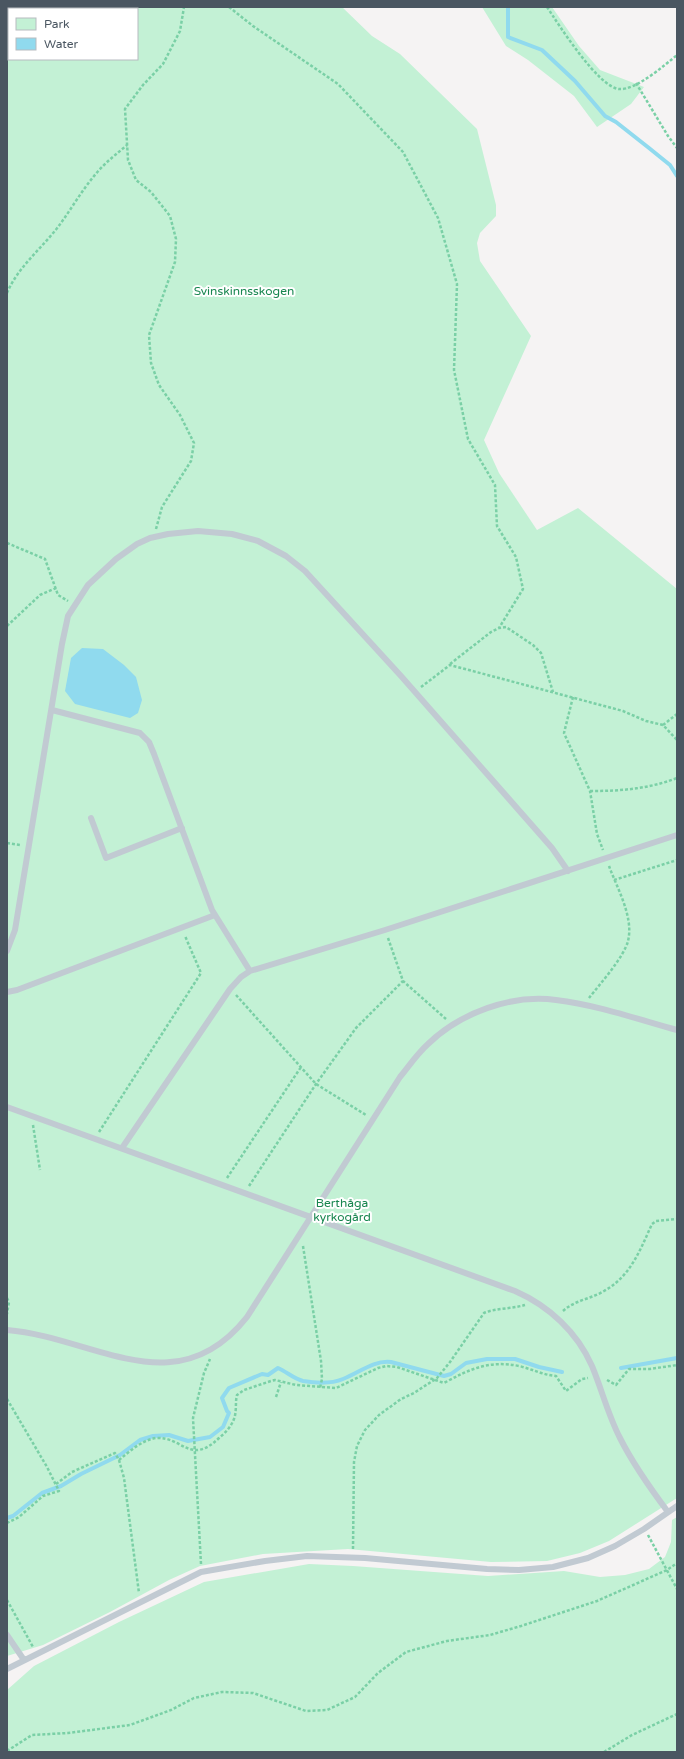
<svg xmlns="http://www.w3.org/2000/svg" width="684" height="1759" font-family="'Varela Round',sans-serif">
<rect width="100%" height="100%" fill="#f5f3f3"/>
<path fill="#c3f1d5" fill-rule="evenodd" d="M7,7H342L372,36L400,54L477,129L496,205V216L480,233L477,243L480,261L531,336L484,440L499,473L537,530L578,508L677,589V1498L609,1541L580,1553L547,1561L491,1562L348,1549L263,1554L200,1566L169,1580L110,1612L43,1645L7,1656ZM9,9H137V59H9Z
M482,7H552L579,46L600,70L644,87L631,104L597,127L574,96L528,60L506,46Z
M677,1517V1752H7V1690L34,1666L119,1622L204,1582L309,1564L353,1566L488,1576L564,1571L600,1577L625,1575L649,1569L665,1557L671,1542L672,1520Z"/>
<path fill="#90daee" d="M82,648L103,649L124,665L136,677L142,700L138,713L130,718L75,704L65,691L71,658Z"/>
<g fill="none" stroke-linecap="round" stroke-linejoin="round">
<path stroke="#90daee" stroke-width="4" d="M508,7V37L542,50L575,81L605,116L616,122L649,148L670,165L677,176
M621,1368L677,1358
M7,1518L13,1516L42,1493L61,1486L81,1474L120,1455L140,1440L153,1436L169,1435L188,1441L210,1437L223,1427L229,1413L227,1411L222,1398L229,1388L262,1374L268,1375L278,1368C287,1372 294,1379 303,1381C315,1383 331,1384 343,1379C359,1373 373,1360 391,1362L444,1376L451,1374L466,1363L487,1359H515L539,1367L562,1372"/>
<path stroke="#7ad0a6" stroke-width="2.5" stroke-dasharray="3 2" stroke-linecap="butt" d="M8,7L9,13
M229,7L253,26L338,84L403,152L438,218L457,284L454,370L468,439L495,485L497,526L516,557L523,589L499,628
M547,7C559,25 598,87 619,89C635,91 665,65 677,55
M7,39L9,31
M636,83L668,136L677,148
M7,293C18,267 41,249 58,227C73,207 85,184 104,165C111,158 119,152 127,145
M156,529L162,507L191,461L194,443L180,415L159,385L151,363L149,335L175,262L176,239L170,216L151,192L136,180L128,160L125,109L143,85L163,64L180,31L184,7
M7,543L45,559L58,595L68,601
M7,626L40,595L56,588
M450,664L491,632L499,628L506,627L533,645L541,653L553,692
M421,687L450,665L623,711L646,721L663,725L677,740
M573,697L564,733L590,791L597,834L603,850
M663,725L677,714
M590,791C621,791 648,789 677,778
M7,843L20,845
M614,880L677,860
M388,938L403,981L446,1019
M236,995L316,1084L366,1115
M589,998C600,984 624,957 628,941C634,917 617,888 609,866
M33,1125L40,1170
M99,1132L201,973L185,936
M227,1178L301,1067
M249,1186L316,1084L356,1028L403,981
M303,1246L321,1361L322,1379L320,1388
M7,1298L9,1302L7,1314
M563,1311C575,1300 591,1299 604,1291C631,1276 640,1250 652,1224L656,1221L677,1219
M607,1380L616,1385L629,1369H650L677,1365
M276,1397L281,1382
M7,1399L47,1467L59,1491L43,1496L19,1517L7,1523
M119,1460C130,1451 142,1440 156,1438C182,1436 190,1466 219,1438C225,1433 231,1427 234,1419C237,1411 235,1402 237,1395L244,1390L271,1381L275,1380L296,1385L336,1388L378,1368L386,1366L397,1367L444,1383C470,1369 489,1360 519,1366C532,1369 543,1375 556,1376L566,1391L582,1379L588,1378
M56,1484L72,1472L115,1453L119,1460L124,1478L139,1593
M648,1535L677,1589
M353,1549L354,1462L357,1446L365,1430L379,1415L401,1399L414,1393L437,1378L450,1362L484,1313C496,1308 511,1309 525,1305
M201,1564L193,1418L204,1373L210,1359
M7,1600L33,1647
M7,1751L32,1735L68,1733L130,1725L171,1710L194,1698L222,1692L253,1693L306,1711L327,1710L355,1697L378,1673L406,1652L447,1641L490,1635L521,1626L597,1601L667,1570L677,1563
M604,1752L632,1735L677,1714"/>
<path stroke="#c1cad2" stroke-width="6" d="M52,710L140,733L149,742L154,754L212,910L250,971
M91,818L106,858L182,828
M7,951L15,930L62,644L68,616L88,585L116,559L137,544L150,538L168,534L198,531L232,534L258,541L286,556L305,571L401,676L552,848L568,871
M7,992L17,990L215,915
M7,1107L515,1291C549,1306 577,1332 592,1366C602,1390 608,1415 620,1438C633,1464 650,1488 668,1512
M122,1148L230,989L241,977L250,971L385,930L677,835
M7,1330C94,1337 176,1407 247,1317L400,1077C409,1066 417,1054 428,1044C460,1013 511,994 556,1000C597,1005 637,1019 677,1030
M7,1635L24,1660
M7,1669L201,1572L265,1561L307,1556L365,1558L487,1569L519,1570L553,1567L588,1558L615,1546L644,1529L677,1506"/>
</g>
<g text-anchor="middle" stroke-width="4" stroke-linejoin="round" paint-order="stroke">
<g font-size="12" fill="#17864f" stroke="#fff">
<text x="244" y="295">Svinskinnsskogen</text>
<text x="342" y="1207">Berthåga<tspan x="342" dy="14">kyrkogård</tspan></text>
</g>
</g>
<rect width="684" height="1759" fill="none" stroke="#4a5661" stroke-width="16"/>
<rect x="8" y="8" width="130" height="52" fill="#ffffff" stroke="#b7bbc0"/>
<rect x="16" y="18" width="20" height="12" fill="#c3f1d5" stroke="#b7bbc0"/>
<text x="44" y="28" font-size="12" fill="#4a5661">Park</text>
<rect x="16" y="38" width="20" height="12" fill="#90daee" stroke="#b7bbc0"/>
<text x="44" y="48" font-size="12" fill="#4a5661">Water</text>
</svg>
